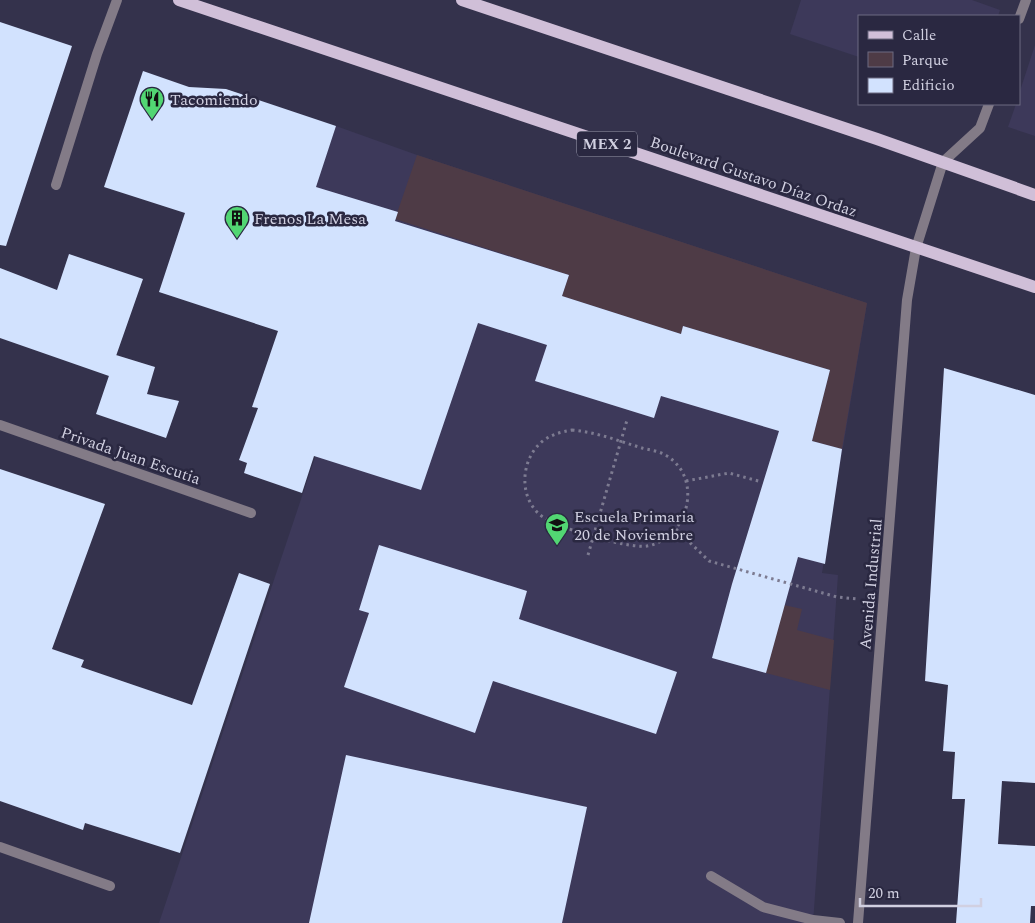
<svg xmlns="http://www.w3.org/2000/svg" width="1035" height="923" font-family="Spectral,serif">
<rect width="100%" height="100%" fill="#34324c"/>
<path fill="#3d395a" d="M801,0H972L1000,10L998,16H859V57L790,34Z
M1035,45V136L1008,127L1016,104H1019V94Z
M336,126L417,155L867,303L822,573L838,575L813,923H159L350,353L268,327Z"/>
<path fill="#4e3b46" d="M417,155L867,303L842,449L812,441L830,370L683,326L681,334L562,296L569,275L395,219Z
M784,605L802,609L797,630L834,640L830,690L766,673Z"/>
<path fill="#d2e2fe" d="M0,22L72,46L6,246L0,245Z
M143,71L189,87L226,89L336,126L316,187L398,212L395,221L569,275L562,296L681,334L683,326L830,370L812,441L842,449L825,564L798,557L766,673L712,658L732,584L779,431L661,396L654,418L535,381L547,345L478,323L421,490L314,456L302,493L244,473L247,463L239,460L258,408L252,407L278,331L159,292L185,213L104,187Z
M69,254L143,279L109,376L0,338V268L57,290Z
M116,355L155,367L147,394L179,401L166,438L96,414Z
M944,368L1035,395V783L1002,781L998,844L1035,846V906H1031L1030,923H956L965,799H952L955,752L943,751L948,685L925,681Z
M0,469L105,504L52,649L84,660L81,667L192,705L239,573L270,584L180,853L85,823L83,830L0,801Z
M379,545L527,591L519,619L677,672L656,734L493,681L475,733L344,687L369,613L359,610Z
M346,755L587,807L562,923H309Z"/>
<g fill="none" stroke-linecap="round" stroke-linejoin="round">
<path stroke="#7d7b91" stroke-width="3" stroke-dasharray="2.5 4" stroke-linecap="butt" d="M572,430C596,432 619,441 642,448C649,450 660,451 667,456C704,479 688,539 647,546C627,549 553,527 539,514C518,495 521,457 544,440C553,434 561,432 572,430Z
M686,481L729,473L762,482
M676,529L709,561L837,597L857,599
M588,555L627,420"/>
<path stroke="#837b87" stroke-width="10" d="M56,185L97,54L117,0
M711,876L763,907L813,920L840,923"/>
<path stroke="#837b87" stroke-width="10" d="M1019,19L1026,0
M943,162L980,128L989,104
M0,425L251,513
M0,847L110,886"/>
<path stroke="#837b87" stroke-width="10" d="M858,923L907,300L916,248L943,162"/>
<path stroke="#d0bfd8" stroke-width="12" d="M179,0L1035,287
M462,0L877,139L1035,195"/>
</g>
<defs>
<g id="restaurant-pin" transform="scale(1.25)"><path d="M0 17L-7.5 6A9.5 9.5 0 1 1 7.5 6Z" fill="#52d673" stroke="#2a2841"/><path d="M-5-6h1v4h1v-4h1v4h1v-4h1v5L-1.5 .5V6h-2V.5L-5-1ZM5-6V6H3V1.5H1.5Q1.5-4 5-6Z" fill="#111"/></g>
<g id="building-pin" transform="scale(1.25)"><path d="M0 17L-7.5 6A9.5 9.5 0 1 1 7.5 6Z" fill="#52d673" stroke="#2a2841"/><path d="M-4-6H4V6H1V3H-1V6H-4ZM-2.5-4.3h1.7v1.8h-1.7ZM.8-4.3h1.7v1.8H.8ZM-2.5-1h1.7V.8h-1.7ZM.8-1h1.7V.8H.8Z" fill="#111"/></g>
<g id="school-pin" transform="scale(1.25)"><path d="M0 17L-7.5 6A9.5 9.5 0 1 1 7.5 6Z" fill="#52d673" stroke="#2a2841"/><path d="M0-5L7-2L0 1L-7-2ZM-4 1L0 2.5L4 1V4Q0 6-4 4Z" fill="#111"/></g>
</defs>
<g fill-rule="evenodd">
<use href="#restaurant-pin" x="152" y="99"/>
<use href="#building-pin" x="237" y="218"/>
<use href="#school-pin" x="557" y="525"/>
</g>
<g text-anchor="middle" stroke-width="5" stroke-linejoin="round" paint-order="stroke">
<rect fill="#2a2841" stroke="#9f9eb1" stroke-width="1" x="577" y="131.5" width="60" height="25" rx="4"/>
<g font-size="15" font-weight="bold" fill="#d1d0e1">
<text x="607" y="149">MEX 2</text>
</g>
<g font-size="16" fill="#d1d0e1" stroke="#2a2841" text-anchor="start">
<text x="170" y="105">Tacomiendo</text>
<text x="254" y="224">Frenos La Mesa</text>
<text x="574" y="522">Escuela Primaria<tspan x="574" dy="18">20 de Noviembre</tspan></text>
</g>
<g font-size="16" fill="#d1d0e1" stroke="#2a2841">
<text transform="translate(754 176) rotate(19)" y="6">Boulevard Gustavo Díaz Ordaz</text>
<text transform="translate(131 455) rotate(19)" y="6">Privada Juan Escutia</text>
<text transform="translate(870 584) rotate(-85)" y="6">Avenida Industrial</text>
</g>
</g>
<rect x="858" y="15" width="162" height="90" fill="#2a2841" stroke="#6d6b81"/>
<rect x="868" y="31" width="25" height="8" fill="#d0bfd8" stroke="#6d6b81"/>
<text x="902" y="40" font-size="15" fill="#d1d0e1">Calle</text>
<rect x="868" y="52" width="25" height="15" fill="#4e3b46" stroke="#6d6b81"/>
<text x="902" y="65" font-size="15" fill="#d1d0e1">Parque</text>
<rect x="868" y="78" width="25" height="15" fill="#d2e2fe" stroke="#6d6b81"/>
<text x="902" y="90" font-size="15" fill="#d1d0e1">Edificio</text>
<path d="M860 898v8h121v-8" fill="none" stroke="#d1d0e1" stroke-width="2.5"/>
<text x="868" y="898" font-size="15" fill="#d1d0e1" stroke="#2a2841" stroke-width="4" paint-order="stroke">20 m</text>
</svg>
